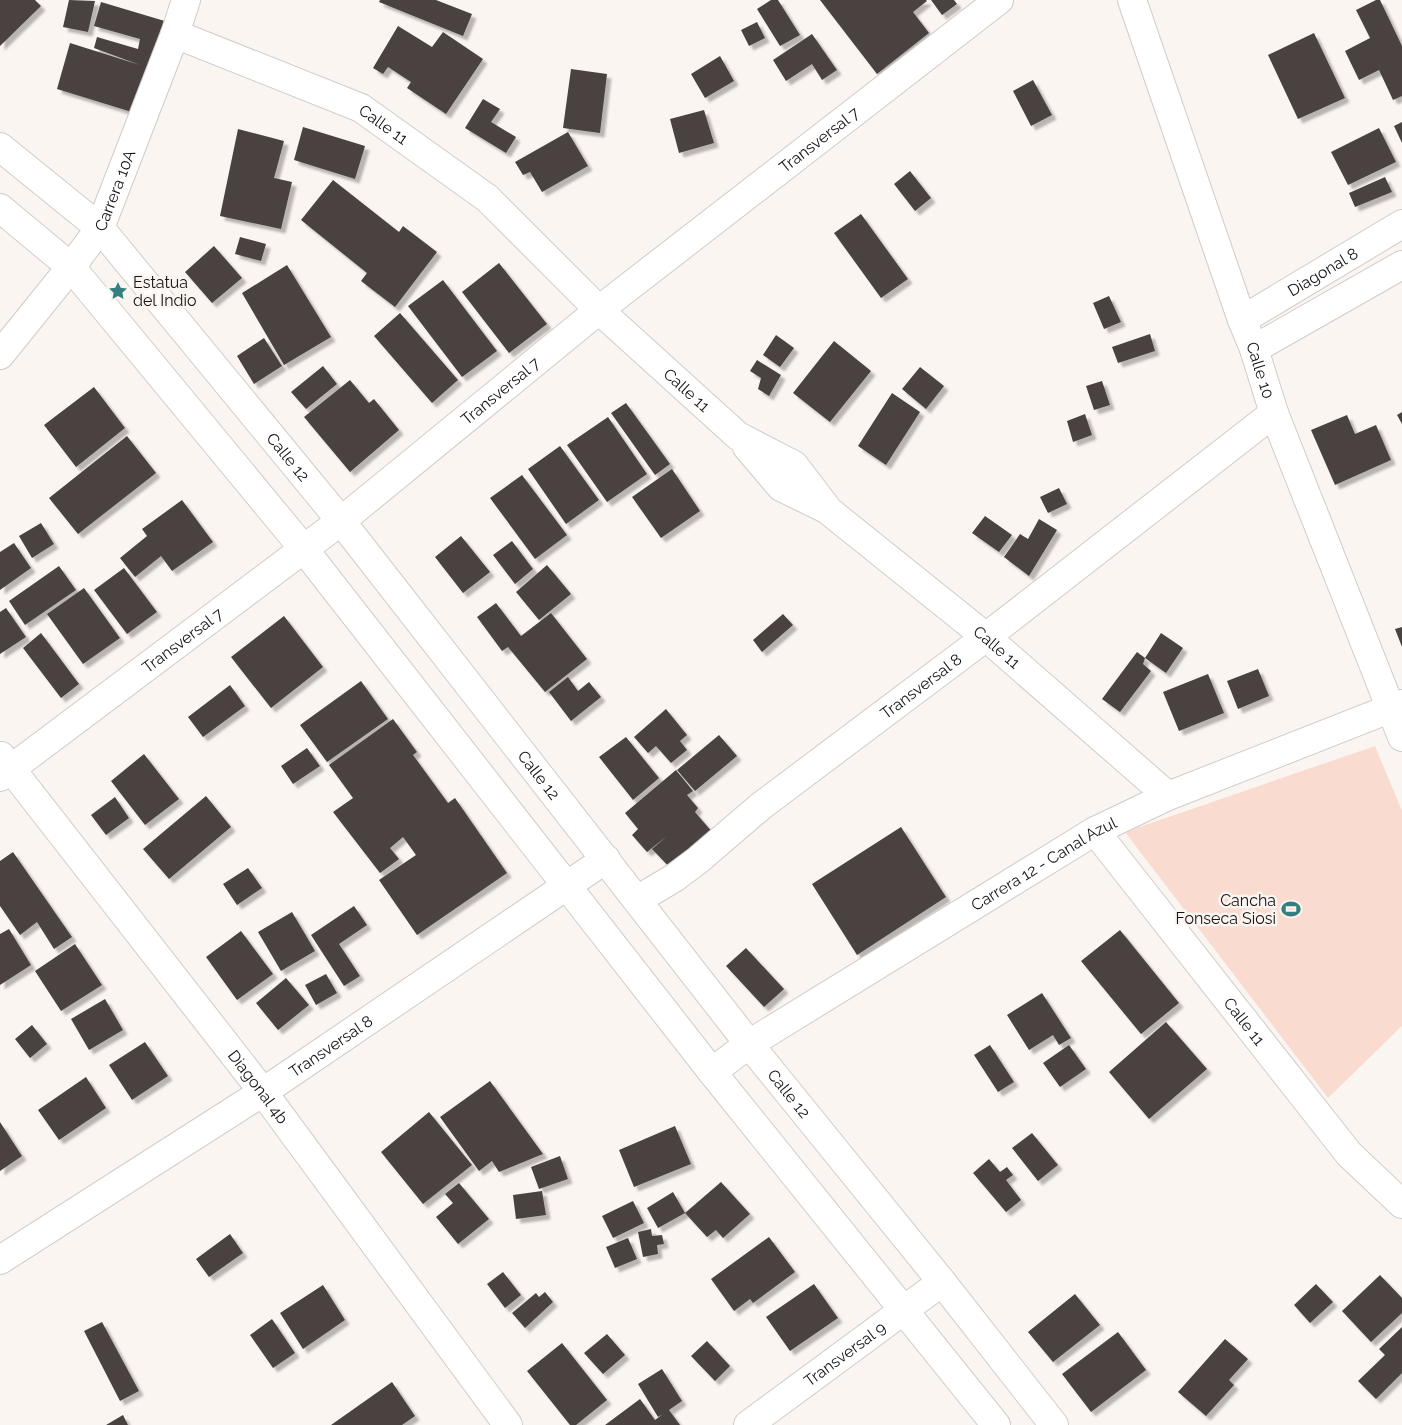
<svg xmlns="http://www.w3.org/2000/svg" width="1402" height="1425" font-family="Raleway,sans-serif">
<defs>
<filter id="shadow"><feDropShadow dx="4.5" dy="4.5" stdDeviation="1" flood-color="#0004"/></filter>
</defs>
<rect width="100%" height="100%" fill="#fbf5f2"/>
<path fill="#f9dccf" d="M1375,746L1402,811V1026L1328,1098L1125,832Z"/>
<path fill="#484341" filter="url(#shadow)" d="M0,0H35L41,6L0,46Z
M69,0L95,1L88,32L63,27Z
M380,0H436L472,14L463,36L379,2Z
M771,0H778L800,35L780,46L757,9Z
M820,0H926L927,1L913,12L929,33L877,74Z
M931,0H954L957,4L942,15Z
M1376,0H1380L1402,46V96L1393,100L1379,70L1359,80L1345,51L1370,38L1356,10Z
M101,2L168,22L135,113L57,89L70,43L140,65L94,48L97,37L138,49L140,39L94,26Z
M757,22L765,38L749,46L741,30Z
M398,26L432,47L443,32L483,59L446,114L407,88L411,82L388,67L383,74L373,68Z
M1314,33L1345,98L1298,119L1268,55Z
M812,34L837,70L822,80L812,64L786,81L773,60Z
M720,56L734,81L705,98L691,74Z
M571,69L607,74L600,133L563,128Z
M1033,80L1052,115L1031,126L1013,91Z
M483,99L500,109L491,122L516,137L506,153L465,128Z
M704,110L714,143L679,153L670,119Z
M1402,122V143L1394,126Z
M303,127L365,146L355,179L294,160Z
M1379,128L1396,162L1348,185L1331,152Z
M238,129L284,141L274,178L292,182L281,229L220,216Z
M568,132L588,166L542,192L530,172L523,175L515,162Z
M910,171L931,198L915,211L894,184Z
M1385,177L1392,192L1355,207L1349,193Z
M333,180L399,232L403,226L437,252L395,307L361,281L367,273L301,220Z
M861,214L908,279L881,298L834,233Z
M240,237L266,244L261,261L235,254Z
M214,246L242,278L212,303L185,272Z
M499,263L547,324L509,353L462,292Z
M287,265L331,337L284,365L242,293Z
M443,280L497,351L462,377L408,306Z
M1109,296L1121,322L1104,329L1093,303Z
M400,313L458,380L432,403L374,336Z
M1150,334L1155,351L1118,363L1112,347Z
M776,335L794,348L780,367L763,355Z
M264,338L282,366L254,384L237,356Z
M834,341L871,371L830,422L793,393Z
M757,360L781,375L769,396L758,389L761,378L750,371Z
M323,366L337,384L306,409L291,392Z
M920,367L944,386L926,409L902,389Z
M350,380L369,403L374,399L399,430L350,472L304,417Z
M1102,381L1110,405L1094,410L1086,386Z
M94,387L125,428L76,467L44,425Z
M892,393L920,412L886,465L858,446Z
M626,403L670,464L655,475L611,413Z
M1402,412V424L1397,415Z
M1085,414L1092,435L1073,442L1067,421Z
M1347,415L1355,434L1376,425L1391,460L1335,485L1311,430Z
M608,417L647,474L607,502L567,445Z
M127,436L156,473L78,534L49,498Z
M560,446L599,500L566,524L528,469Z
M672,469L700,511L661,538L632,497Z
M522,475L567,535L535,559L490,498Z
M1059,488L1067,504L1048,513L1040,497Z
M182,500L213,542L172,571L161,556L135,577L120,558L147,536L142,529Z
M985,516L1012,535L999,552L972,533Z
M1039,519L1057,530L1029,576L1004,557L1020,534L1028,539Z
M41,523L54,544L32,558L19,536Z
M461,536L490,572L463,593L435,557Z
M512,541L533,569L515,584L493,555Z
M14,543L31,568L0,590V552Z
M547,565L571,594L539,620L516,592Z
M59,566L76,590L25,625L9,601Z
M124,568L157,612L127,634L94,590Z
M84,588L120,638L83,664L47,614Z
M496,603L521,636L551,613L587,659L545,692L508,647L502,651L477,617Z
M6,608L26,637L0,654V612Z
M783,614L793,625L762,652L753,640Z
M284,616L323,667L271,708L231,657Z
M1402,627V647L1395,629Z
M41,633L79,684L61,698L23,648Z
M1161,633L1183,648L1166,673L1145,658Z
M1137,652L1145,658L1143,664L1151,671L1120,712L1102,699Z
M1258,669L1269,696L1238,709L1227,681Z
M1208,674L1224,713L1179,731L1163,692Z
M568,677L578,691L589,682L601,697L571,721L549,692Z
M361,681L388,719L327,762L300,725Z
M230,685L245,706L203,737L188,717Z
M666,709L687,735L680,741L687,750L671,763L656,746L648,753L634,737Z
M393,719L417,752L413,755L448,803L455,798L507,873L417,935L379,880L416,855L403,837L390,848L399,859L380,873L333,812L353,798L329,765Z
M719,735L737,756L695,791L677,770Z
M626,737L659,778L633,800L599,757Z
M307,748L320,766L293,784L281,766Z
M144,754L179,799L145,825L111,781Z
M676,770L693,791L687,795L698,808L695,812L719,840L675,873L652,849L667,836L647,852L632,835L638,829L625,813Z
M206,796L231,827L169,879L143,849Z
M115,797L129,818L106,835L91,815Z
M901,827L946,897L857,955L812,884Z
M13,852L72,937L54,949L37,922L20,935L0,906V861Z
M248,868L262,888L237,905L223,884Z
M354,906L367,925L339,944L360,976L344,986L311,935Z
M292,912L315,951L281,971L258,932Z
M9,929L31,965L0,985V934Z
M1120,930L1179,1003L1141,1034L1081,961Z
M241,931L273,974L237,1000L206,957Z
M75,944L102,985L61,1011L35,971Z
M746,948L784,989L764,1007L726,966Z
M326,974L337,993L316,1005L305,985Z
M286,978L309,1005L278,1030L256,1003Z
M1042,993L1071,1038L1059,1045L1053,1035L1029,1050L1007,1015Z
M105,999L123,1030L89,1050L71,1019Z
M1166,1022L1207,1069L1149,1119L1109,1072Z
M32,1025L47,1044L30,1058L15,1039Z
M145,1042L168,1076L132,1100L109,1065Z
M990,1045L1014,1082L998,1092L974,1055Z
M1069,1045L1086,1069L1060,1087L1043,1063Z
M86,1077L106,1108L59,1140L38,1110Z
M490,1081L543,1154L499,1172L492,1161L479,1171L440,1117Z
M429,1112L472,1165L423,1204L381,1152Z
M0,1122L22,1156L0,1171Z
M675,1126L691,1164L634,1187L619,1150Z
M1032,1133L1058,1165L1038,1181L1012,1148Z
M560,1156L568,1179L539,1189L531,1167Z
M989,1159L1000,1172L1007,1167L1013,1175L1006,1180L1021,1200L1006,1212L973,1173Z
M721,1182L750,1214L723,1238L716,1230L707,1237L685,1213Z
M459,1183L489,1219L458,1244L436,1217L453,1203L445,1194Z
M542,1191L546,1215L516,1219L513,1195Z
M673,1192L685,1213L658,1228L647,1208Z
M633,1201L644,1223L613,1238L602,1216Z
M651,1229L652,1236L662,1235L664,1244L657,1245L658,1254L643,1257L638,1232Z
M230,1234L243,1253L209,1277L196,1259Z
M769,1237L795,1272L753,1303L750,1299L734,1311L711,1279Z
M628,1238L637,1259L615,1268L606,1247Z
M503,1272L521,1295L505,1308L487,1284Z
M1380,1275L1402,1298V1313L1371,1342L1342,1311Z
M814,1284L838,1318L790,1351L766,1317Z
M1316,1284L1333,1302L1310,1323L1294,1305Z
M323,1285L345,1320L303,1349L280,1313Z
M545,1292L553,1302L525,1328L512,1313L536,1293L539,1297Z
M1075,1294L1100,1325L1053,1362L1028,1332Z
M272,1319L295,1353L273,1368L250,1335Z
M102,1322L139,1391L120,1401L84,1331Z
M1402,1327V1373L1376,1399L1358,1381L1385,1355L1379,1349Z
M1118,1332L1146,1370L1091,1412L1062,1374Z
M607,1334L625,1355L603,1374L584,1353Z
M1225,1339L1248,1359L1229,1380L1234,1385L1206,1416L1178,1392Z
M707,1341L730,1366L715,1381L691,1356Z
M562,1343L607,1400L576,1425H570L527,1371Z
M662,1369L682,1401L669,1410L680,1425H605L640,1399L655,1420L663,1414L658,1417L638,1384Z
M392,1382L415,1416L402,1425H331Z
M123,1415L128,1425H106Z"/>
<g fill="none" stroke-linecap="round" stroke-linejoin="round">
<g stroke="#d1ccc9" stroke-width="30">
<g id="street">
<path id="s1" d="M1132,0L1242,320L1254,349L1274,413L1402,737"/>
<path id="s2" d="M175,34L361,108L487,198L599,310L738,436L794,465L829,511L986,637L1168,796"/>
<path id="s3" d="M1242,320L1402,224"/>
<path d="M1254,349L1402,265"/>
<path id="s4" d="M0,355L71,267L100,228L175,34L186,0"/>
<path d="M747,447L781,487L824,508"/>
<path id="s5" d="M1,756L263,1092L508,1425"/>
<path id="s6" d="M0,777L341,521L599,310L999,0"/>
<path id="s7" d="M1095,831L1349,1154L1402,1204"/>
<path id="s8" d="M637,900L674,878L698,860L761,806L986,637L1274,413"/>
<path id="s9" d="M712,1072L749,1044L1095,831L1168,796L1402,704"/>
<path id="s10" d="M0,1260L263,1092L606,859"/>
<path id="s11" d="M748,1425L942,1282"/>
</g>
</g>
<g stroke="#d1ccc9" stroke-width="30">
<g id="secondary">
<path id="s12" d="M0,147L100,228L341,521L749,1044L942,1282L1054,1425"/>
<path d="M0,208L71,267L303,548L712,1072L996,1425"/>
</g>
</g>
<use href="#street" stroke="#fff" stroke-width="28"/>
<use href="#secondary" stroke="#fff" stroke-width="28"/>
</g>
<defs>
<g id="sight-bare" transform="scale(1.5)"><path d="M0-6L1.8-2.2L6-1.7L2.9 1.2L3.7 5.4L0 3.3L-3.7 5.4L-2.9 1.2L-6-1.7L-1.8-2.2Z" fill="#367f80" stroke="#fbf5f2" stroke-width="2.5" paint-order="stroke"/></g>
<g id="stadium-bare" transform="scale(1.5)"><path d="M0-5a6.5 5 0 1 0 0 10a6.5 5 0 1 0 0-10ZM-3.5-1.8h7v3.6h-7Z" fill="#367f80" stroke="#fbf5f2" stroke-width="2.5" paint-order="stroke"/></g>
</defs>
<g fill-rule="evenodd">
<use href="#sight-bare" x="118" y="291"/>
<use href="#stadium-bare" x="1291" y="909"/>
</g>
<g text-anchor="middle" stroke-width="5" stroke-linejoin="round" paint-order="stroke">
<g font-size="16" fill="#161413" stroke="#fbf5f2">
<text dy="6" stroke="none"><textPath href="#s2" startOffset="228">Calle 11</textPath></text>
<text dy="6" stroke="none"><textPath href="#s6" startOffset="1038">Transversal 7</textPath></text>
<text dy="6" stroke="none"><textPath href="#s4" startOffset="202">Carrera 10A</textPath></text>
<text dy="6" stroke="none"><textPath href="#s3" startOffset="94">Diagonal 8</textPath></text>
<text dy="6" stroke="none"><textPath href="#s1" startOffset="392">Calle 10</textPath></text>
<text dy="6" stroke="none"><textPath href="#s6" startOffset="632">Transversal 7</textPath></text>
<text dy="6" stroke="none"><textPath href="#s2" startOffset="632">Calle 11</textPath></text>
<text dy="6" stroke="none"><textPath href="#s12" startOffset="425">Calle 12</textPath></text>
<text dy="6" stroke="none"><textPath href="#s6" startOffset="228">Transversal 7</textPath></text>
<text dy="6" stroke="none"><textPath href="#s2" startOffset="1038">Calle 11</textPath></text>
<text dy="6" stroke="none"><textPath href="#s8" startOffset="356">Transversal 8</textPath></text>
<text dy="6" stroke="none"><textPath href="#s12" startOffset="830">Calle 12</textPath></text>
<text dy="6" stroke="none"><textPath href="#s9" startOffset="392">Carrera 12 - Canal Azul</textPath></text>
<text dy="6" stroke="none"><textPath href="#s7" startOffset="242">Calle 11</textPath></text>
<text dy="6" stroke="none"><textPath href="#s10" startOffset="394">Transversal 8</textPath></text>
<text dy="6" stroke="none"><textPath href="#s5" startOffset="419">Diagonal 4b</textPath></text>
<text dy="6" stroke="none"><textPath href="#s12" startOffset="1235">Calle 12</textPath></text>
<text dy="6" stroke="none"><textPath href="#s11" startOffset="120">Transversal 9</textPath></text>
</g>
<g font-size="16" fill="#161413" stroke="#fbf5f2" text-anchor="start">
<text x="133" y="288">Estatua<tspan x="133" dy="18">del Indio</tspan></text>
<text x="1276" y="906" text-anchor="end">Cancha<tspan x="1276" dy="18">Fonseca Siosi</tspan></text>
</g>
</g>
</svg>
